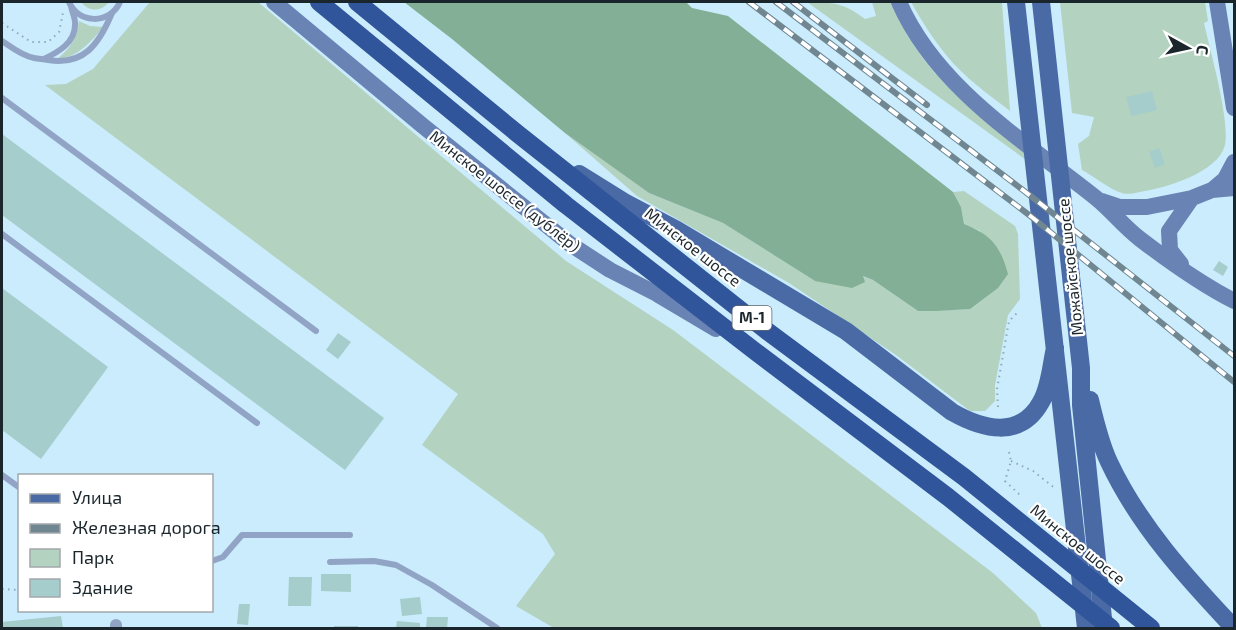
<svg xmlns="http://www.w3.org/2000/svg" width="1236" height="630" font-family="'Exo 2',sans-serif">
<rect width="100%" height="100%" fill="#caecfc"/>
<path fill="#b3d2c0" d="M81,2H109C101,12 89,12 81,2Z
M150,2H258L566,261L673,330L993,573L1036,613L1042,628H554L516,606L555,554L543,534L422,445L458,394L45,85L66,84L93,69Z
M807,2C833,2 844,3 865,19L876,16L872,2H891C917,68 970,110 1024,152L1029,162Z
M911,2H1002L1010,111C988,94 964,77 947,56C933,39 921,20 911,2Z
M1060,2H1205L1208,21L1204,23C1210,50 1230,120 1225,145C1218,173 1165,188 1140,192C1135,193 1127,195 1122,193C1109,189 1095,177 1082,170L1078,144L1089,136L1094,117L1072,113Z
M79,21L90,26L103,27C91,42 77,58 57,59C70,49 77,38 79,21Z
M565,133L649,193L723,223L815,281L862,276L873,280L918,311L970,309L980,231L964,224L961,207L953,192L964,191L1015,226L1018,234L1020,299L1008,315L995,385V401L985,411H970L896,355L789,283L637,196Z"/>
<path fill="#82af95" d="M404,2H686L692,8L728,16L953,192L961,207L964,224C991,235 1000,245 1008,274L998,288L970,309L936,311H918L873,280L863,276L865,282L852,288L815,281L723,223L649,193L565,133L452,39Z"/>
<path fill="#a5cdcb" d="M1152,91L1157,110L1131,116L1126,97Z
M2,134L384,418L345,470L2,215Z
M1159,148L1165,164L1155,168L1149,152Z
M1219,261L1228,267L1223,276L1213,270Z
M2,288L108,367L41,459L2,430Z
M338,333L351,342L338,359L326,350Z
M321,574H351V592L321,591Z
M289,577H312L311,606H288Z
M420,597L422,614L402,616L400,599Z
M239,604H250L248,625L237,624Z
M61,616L63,628H2V622Z
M427,617H448L447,628H426Z
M397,621L420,623V628H396Z
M334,626H358V628H334Z"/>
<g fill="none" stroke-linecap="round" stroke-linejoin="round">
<path stroke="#8fa9b6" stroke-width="2" stroke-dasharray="1.5 4.5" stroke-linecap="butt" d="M2,23L31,42H48L59,32L63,13
M998,407L997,389L1009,321L1018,312
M1009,452L1011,461L1005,481L1020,495
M1011,461L1033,471L1056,489
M2,589L20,590"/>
<path stroke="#91a4c6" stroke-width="6" d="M69,2C78,24 110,25 120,2
M2,41C11,47 22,56 34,58C39,59 43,59 48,60C84,66 99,44 112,13
M44,59C58,52 75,43 75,25C76,20 72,12 71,6
M2,98L316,331
M2,234L257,423
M2,475L20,488
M212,561L223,557L242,535H350
M330,562L374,561L396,565L432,585L497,628"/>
<path stroke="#91a4c6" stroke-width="12" d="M116,625V628"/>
<path stroke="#6883b4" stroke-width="16" d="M274,2L423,126L570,244L610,270L657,294L716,329
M899,2C937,89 1025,141 1096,198C1112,211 1124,227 1140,239C1170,262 1201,284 1234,301
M1217,2L1234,108
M1212,190L1225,179L1234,162
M1102,201L1120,207H1147L1192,198L1212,190L1234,188
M1181,264L1170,250L1169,231L1192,198"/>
<path stroke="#4a6aa6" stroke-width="18" d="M1016,2L1086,628
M1041,2L1081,368V405L1104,628
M579,174L624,202L677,230L846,331L952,412C982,429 1020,440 1041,402C1050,387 1051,365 1055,348
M1090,400C1095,421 1100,443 1109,462C1139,526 1187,578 1234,628"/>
<path stroke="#31559a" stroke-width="18" d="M319,2L566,205L756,352L948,497L1111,628
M357,2L518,134L767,331L964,477L1151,628"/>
<g stroke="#708691" stroke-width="6">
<path id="rail" d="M749,2L1033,218L1234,382
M776,2L1032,197L1234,356
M793,2L927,105"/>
</g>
<use href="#rail" stroke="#fff" stroke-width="4" stroke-dasharray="11" stroke-linecap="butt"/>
</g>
<g text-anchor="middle" stroke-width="4.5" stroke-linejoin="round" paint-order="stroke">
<rect fill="#fff" stroke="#5f676b" stroke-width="1.5" x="732.5" y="306" width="39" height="24" rx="4.5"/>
<g font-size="15" font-weight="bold" fill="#1a262c">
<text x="752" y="323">М-1</text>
</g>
<g font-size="16" fill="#1a262c" stroke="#fff">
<text transform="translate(505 191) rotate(38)" y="6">Минское шоссе (дублёр)</text>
<text transform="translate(693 247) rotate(38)" y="6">Минское шоссе</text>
<text transform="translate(1070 267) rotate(-96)" y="6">Можайское шоссе</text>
<text transform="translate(1078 544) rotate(39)" y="6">Минское шоссе</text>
</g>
</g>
<rect width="1236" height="630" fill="none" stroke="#1a262c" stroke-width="6"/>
<rect x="18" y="474" width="195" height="138" fill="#ffffff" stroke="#a3a8ab" stroke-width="1.5"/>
<rect x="30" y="494" width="30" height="9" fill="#4a6aa6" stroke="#a3a8ab" stroke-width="1.5"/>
<text x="72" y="504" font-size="18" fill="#1a262c">Улица</text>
<rect x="30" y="524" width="30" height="9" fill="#708691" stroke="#a3a8ab" stroke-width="1.5"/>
<text x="72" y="534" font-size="18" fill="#1a262c">Железная дорога</text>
<rect x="30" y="549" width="30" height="18" fill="#b3d2c0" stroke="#a3a8ab" stroke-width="1.5"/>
<text x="72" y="564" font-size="18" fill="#1a262c">Парк</text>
<rect x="30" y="579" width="30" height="18" fill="#a5cdcb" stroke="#a3a8ab" stroke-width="1.5"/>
<text x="72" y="594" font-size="18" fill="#1a262c">Здание</text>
<g transform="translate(1188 48) rotate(98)" stroke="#ffffff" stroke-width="4.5" paint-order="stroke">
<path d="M0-4.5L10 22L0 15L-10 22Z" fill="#1a262c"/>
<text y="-9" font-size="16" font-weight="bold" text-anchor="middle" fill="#1a262c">С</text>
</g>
</svg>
